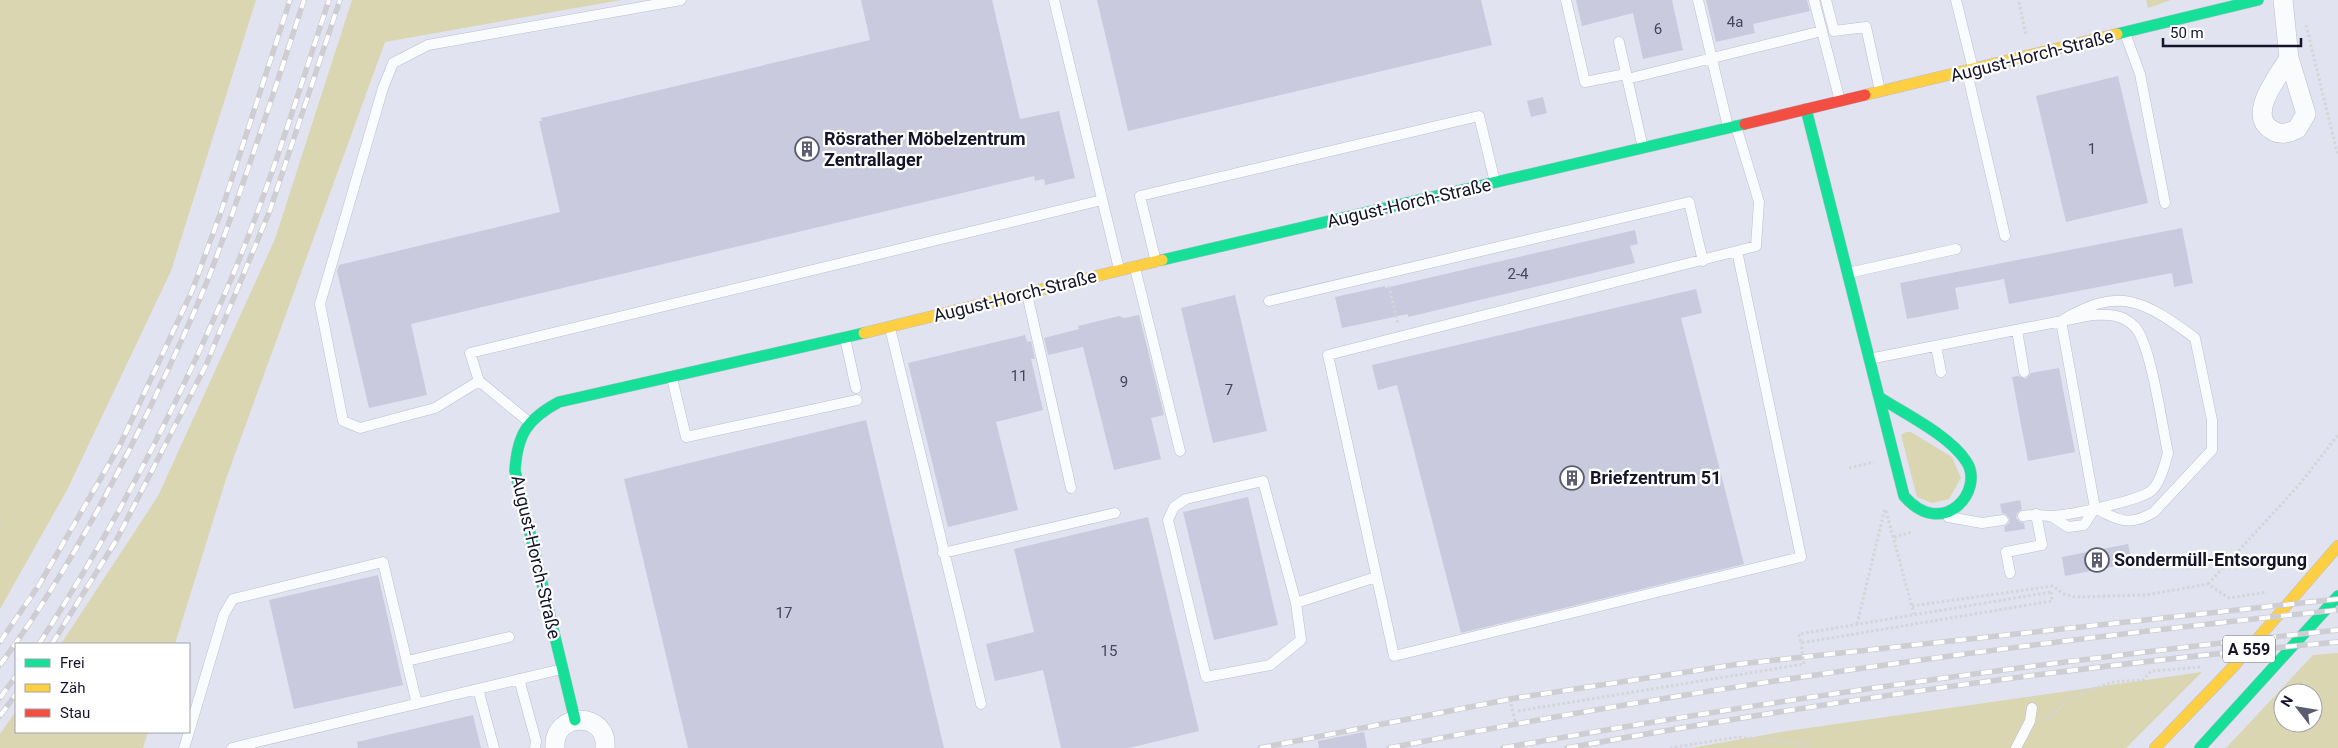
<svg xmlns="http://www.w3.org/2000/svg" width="2338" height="748" font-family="Roboto,sans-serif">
<rect width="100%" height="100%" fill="#e1e3f1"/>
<path fill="#dad6b1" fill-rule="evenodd" d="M0,0H256L171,271L67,490L0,609Z
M352,0H621L385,42L226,479L175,644H61L158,496L275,239Z
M2146,0H2171L2148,8Z
M1906,432H1911L1952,457L1961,478L1949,499L1932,503L1917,497L1901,435Z
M2338,653V748H2226L2313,655ZM2283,693H2313V723H2283Z
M2202,672L2126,748H1691L1787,731Z
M16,711V732H148L143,748H0V734Z"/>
<path fill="#c9cade" d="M861,0H992L1020,119L1059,111L1075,178L1045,185L1044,179L1035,181L1034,176L411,324L427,395L369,408L337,271L339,265L560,212L539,121H542L541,118L870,40Z
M1097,0H1481L1492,45L1128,131Z
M1576,0H1672L1683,50L1643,59L1633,13L1582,26Z
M1706,0H1807L1810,11L1753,24L1755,33L1716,42Z
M2118,76L2148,203L2066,222L2036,96Z
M1543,97L1547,113L1531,117L1527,101Z
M2182,228L2193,283L2174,287L2172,273L2009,304L2004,279L1955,288L1959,309L1907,319L1900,283Z
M1635,230L1638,244L1630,246L1635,263L1408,317V314L1342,328L1335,297L1385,286V288Z
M1696,289L1702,313L1681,318L1744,564L1461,633L1397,385L1378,390L1372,365Z
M1235,295L1267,431L1213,443L1181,308Z
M1139,315L1164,415L1151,418L1161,459L1114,470L1083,347L1048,355L1044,338L1079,329L1078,326L1119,316L1124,318Z
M1025,335L1027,342L1031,341L1035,359H1031L1043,410L996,422L1018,510L948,527L908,363Z
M2059,368L2075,452L2028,461L2012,377L2018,376L2026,379L2031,373Z
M866,420L944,748H688L624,479Z
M1248,497L1278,625L1214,640L1183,512Z
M2020,500L2022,509L2017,513L2016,518L2020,522L2024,523L2025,529L2005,532L2004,527L2009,523L2010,519L2006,514L2002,513L2000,504Z
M1148,517L1199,731L1129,748H1061L1043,670L995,681L986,644L1034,632L1014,549Z
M2128,544L2132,563L2065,576L2062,557Z
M378,575L403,685L294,709L269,600Z
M473,715L481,748H358L357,742Z
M1364,732L1367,748H1319L1318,741Z"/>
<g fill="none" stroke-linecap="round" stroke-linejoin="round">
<g stroke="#bcbdcf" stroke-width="11">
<path id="lane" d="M1054,0L1119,269
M1566,0L1585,82L1626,74
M1698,0L1728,127
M1814,0L1840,101
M1826,0L1834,31L1866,27L1880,91
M1956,0L1973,69
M2125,33L2140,74L2165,203
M1619,42L1643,148
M1967,72L2005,236
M1627,79L1822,31
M1736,126L1759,202L1756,246L1737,251
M1737,251L1801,557L1394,656L1328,355Z
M1156,262L1140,196L1479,116L1495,182
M1135,268L1180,451
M1848,273L1956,249
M1027,294L1071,488
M1269,301L1689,202L1703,261
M890,328L981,704
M2017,330L2024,372
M845,338L856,388
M1936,346L1941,372
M1869,359L2092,315C2108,314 2123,314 2135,327C2151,344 2162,426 2168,453C2165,464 2160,484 2151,491C2138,501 2066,516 2050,516C2040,515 2033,514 2023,516
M672,378L686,437L857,400
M479,381L470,353L1102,200
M529,422L479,381L435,408L360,428L343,421L320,304L383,88L393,63L428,45L681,0
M1263,481L1296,603L1301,640L1270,665L1206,677L1168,520L1174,507L1186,499Z
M2051,516L2068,527L2084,525L2095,508L2061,321C2120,285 2144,301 2195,338L2212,420V450L2154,512C2130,527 2117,520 2095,508
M1948,517L1982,523L2003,520
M943,553L1115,513
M2010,573L2006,552L2042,545L2036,514
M1296,603L1376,577
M407,661L509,637
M519,679L536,741L535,748
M478,689L494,748
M189,732L224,614L233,599L383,562L417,704
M184,748L189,732
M232,748L562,669
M2016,748L2030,721L2032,708"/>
</g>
<g stroke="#bcbdcf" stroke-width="20">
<path id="street" d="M2283,0L2289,58
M2289,58L2306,114L2297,129C2289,133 2280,136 2272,130C2246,114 2279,76 2289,58Z
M555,748C552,711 609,711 605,748"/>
</g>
<g stroke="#bcbdcf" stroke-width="12">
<path id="fast" d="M2117,34L2258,0
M1806,109L1904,496C1943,541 1986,490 1966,461C1949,435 1905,414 1879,397
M1162,260L1745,124
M575,720L515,471C517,435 527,419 559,402L864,333
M2200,748L2338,596"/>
</g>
<g stroke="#bcbdcf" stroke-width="12">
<path id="slow" d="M1865,95L2117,34
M864,333L1162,260
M2155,748L2233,667L2338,546"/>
</g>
<g stroke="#bcbdcf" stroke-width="12">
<path id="jam" d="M1745,124L1865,95"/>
</g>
<path stroke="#d4d5d9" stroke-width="3" stroke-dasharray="2.5 2.5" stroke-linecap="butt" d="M2019,2L2026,35
M2306,25L2338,156
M1389,286L1398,324
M1849,468L1874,462
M1886,511L1914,614
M0,524H1
M1894,537L1912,532
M2208,584L2299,485L2338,435
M2051,592L2052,601L1801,643L1799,634Z
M1912,606L2053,586L2064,594L2075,597L2146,595L2208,584L2229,598L2267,592
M1857,624L1885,508
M1511,704L1515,721
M2043,720L2053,715L2067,700L2090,690L2114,682L2143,680L2151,671L2201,667
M1670,748L1737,737L1801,743L1808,748"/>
<use href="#lane" stroke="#fafbfd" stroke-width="10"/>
<use href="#street" stroke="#fafbfd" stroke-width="19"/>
<use href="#fast" stroke="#16e098" stroke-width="11"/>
<use href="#slow" stroke="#ffcf43" stroke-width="11"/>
<use href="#jam" stroke="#f24e42" stroke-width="11"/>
<g stroke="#cdcdd2" stroke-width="5.5">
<path id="rail" d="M0,642L39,585L120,445L192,291L222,209L290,0
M39,644C110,534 171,419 223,298C265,202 296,100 329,0
M52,644L117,539L206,365L270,210L340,0
M0,665C65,577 117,479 163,380C182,340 201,299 216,258C248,173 276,86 304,0
M0,698L16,676
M0,716L16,694
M1260,748L1516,698L1739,664L2338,599
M1389,748C1703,686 2020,643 2338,610
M1503,748C1780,698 2058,660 2338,630
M1567,748C1822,702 2080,665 2338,642"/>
</g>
<use href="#rail" stroke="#fff" stroke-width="4" stroke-dasharray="11" stroke-linecap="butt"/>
<path stroke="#d4d5d9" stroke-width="3" stroke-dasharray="2.5 2.5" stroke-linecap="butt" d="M1518,711L1804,664L1801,643"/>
</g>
<defs>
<g id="building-ring" transform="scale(1.25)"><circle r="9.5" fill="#fff" stroke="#5c5c70" stroke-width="1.5"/><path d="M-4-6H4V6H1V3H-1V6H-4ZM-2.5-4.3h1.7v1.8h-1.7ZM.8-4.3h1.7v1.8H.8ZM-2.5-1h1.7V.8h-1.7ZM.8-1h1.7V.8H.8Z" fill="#5c5c70"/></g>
</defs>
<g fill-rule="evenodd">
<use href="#building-ring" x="807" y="149"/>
<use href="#building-ring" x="1572" y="478"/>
<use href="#building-ring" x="2097" y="560"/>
</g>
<g text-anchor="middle" stroke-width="4.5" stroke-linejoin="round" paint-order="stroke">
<g font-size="15" fill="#44445a">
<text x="1735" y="27">4a</text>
<text x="1658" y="34">6</text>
<text x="2092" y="154">1</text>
<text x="1518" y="279">2-4</text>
<text x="1019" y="381">11</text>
<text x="1124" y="387">9</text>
<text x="1229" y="395">7</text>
<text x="784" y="618">17</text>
<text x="1109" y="656">15</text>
</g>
<rect fill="#fff" stroke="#5b5a6b" stroke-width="1" x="2223" y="635.5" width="52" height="27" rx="4"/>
<g font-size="16" font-weight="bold" fill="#15142b">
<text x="2249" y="655">A 559</text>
</g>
<g font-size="18" fill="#15142b" stroke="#fff">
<text transform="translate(2032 56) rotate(-14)" y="6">August-Horch-Straße</text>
<text transform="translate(1409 203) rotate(-13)" y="6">August-Horch-Straße</text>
<text transform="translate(1015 296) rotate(-14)" y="6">August-Horch-Straße</text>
<text transform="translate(536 557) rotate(77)" y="6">August-Horch-Straße</text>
</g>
<g font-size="18" font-weight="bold" fill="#15142b" stroke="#fff" text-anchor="start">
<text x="824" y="145">Rösrather Möbelzentrum<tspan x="824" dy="21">Zentrallager</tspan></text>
<text x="1590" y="484">Briefzentrum 51</text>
<text x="2114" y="566">Sondermüll-Entsorgung</text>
</g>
</g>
<rect x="15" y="643" width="175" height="90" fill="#ffffff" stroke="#a1a1aa"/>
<rect x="25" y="659" width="25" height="8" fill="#16e098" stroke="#a1a1aa"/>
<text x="60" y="668" font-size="15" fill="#15142b">Frei</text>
<rect x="25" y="684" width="25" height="8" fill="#ffcf43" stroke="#a1a1aa"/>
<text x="60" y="693" font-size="15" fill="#15142b">Zäh</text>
<rect x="25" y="709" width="25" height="8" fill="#f24e42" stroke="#a1a1aa"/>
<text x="60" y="718" font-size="15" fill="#15142b">Stau</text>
<g transform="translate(2298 708) rotate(301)"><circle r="24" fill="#ffffff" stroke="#a1a1aa"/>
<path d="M0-4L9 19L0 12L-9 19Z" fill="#5c5c70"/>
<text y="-8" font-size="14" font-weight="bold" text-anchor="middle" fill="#15142b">N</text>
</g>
<path d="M2163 38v8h138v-8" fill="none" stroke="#15142b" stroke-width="2.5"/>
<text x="2170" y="38" font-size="15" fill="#15142b" stroke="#ffffff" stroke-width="4" paint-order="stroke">50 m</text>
</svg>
